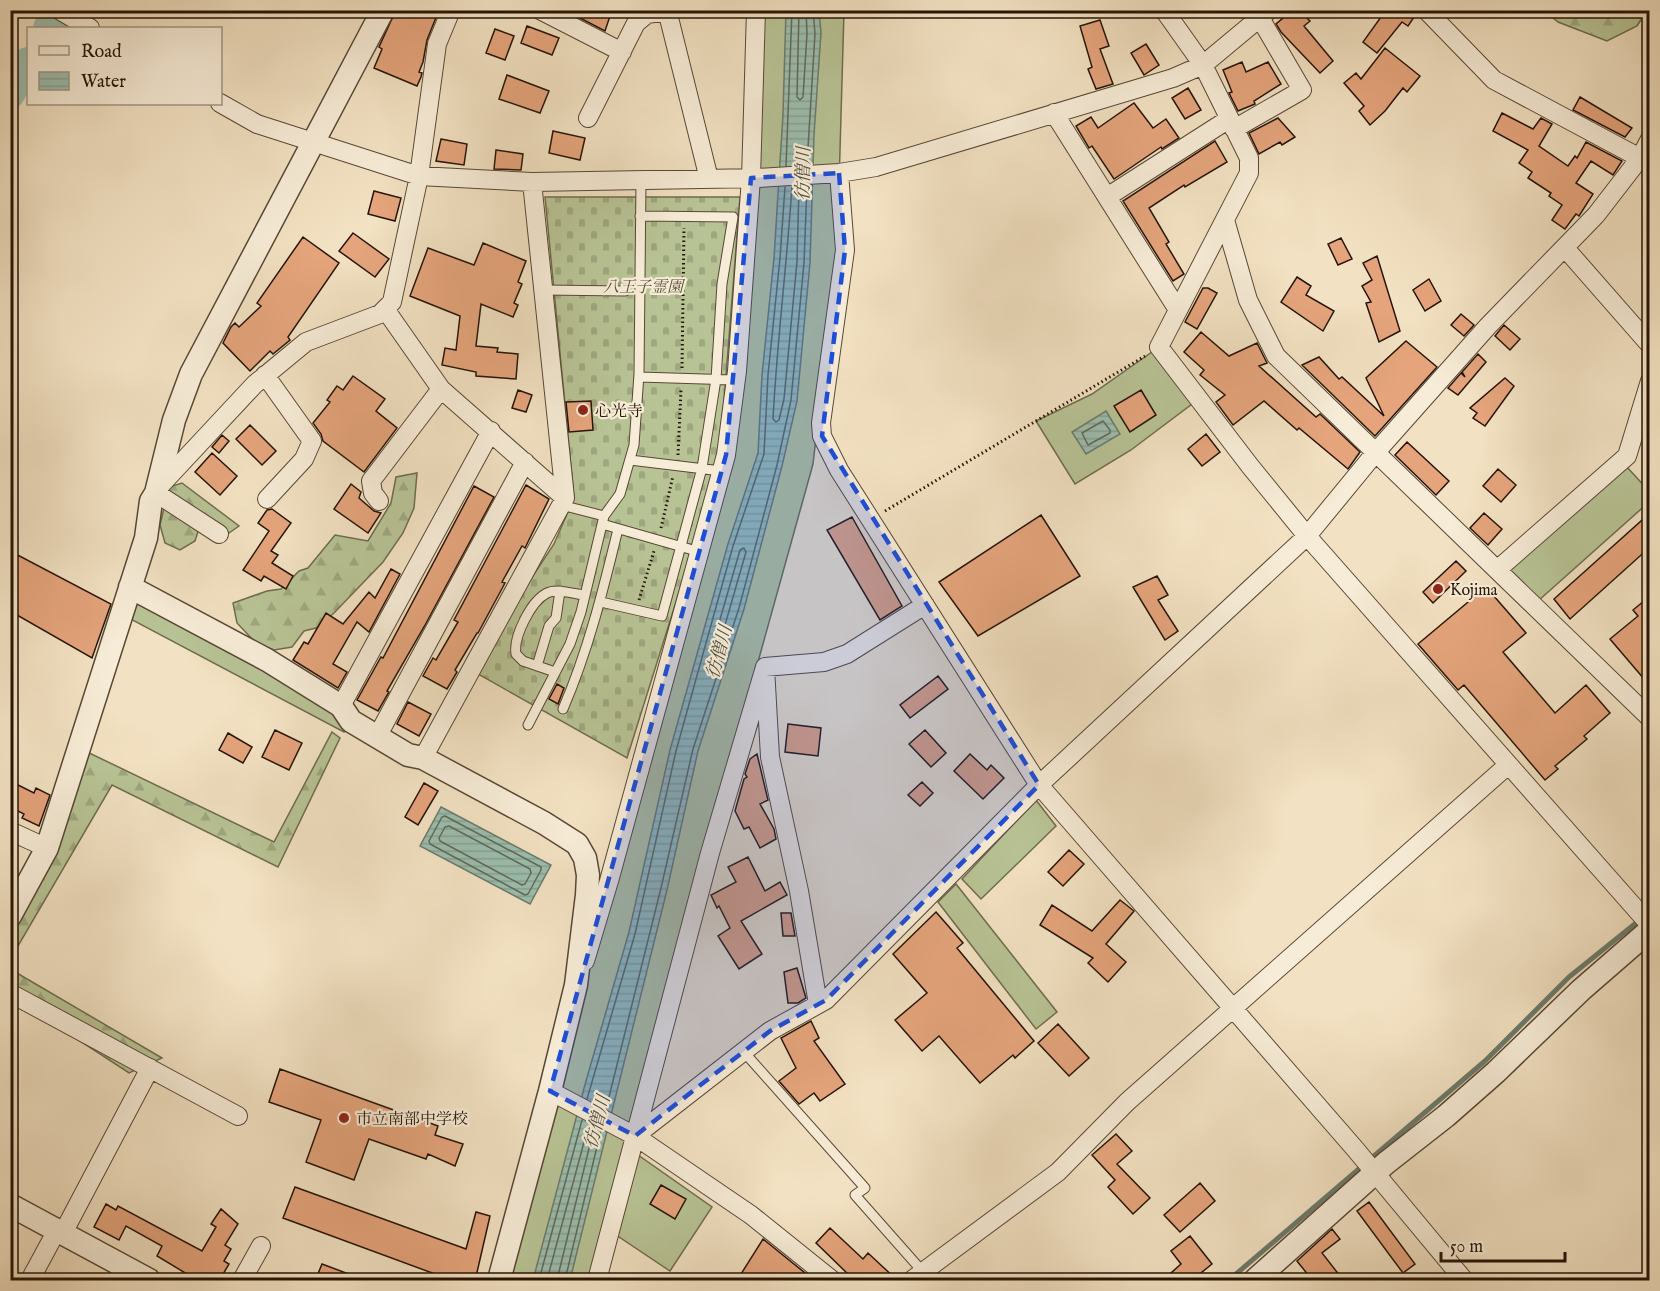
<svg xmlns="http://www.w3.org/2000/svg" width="1660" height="1291" font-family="'IM FELL English','Noto Serif JP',serif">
<defs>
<pattern id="forest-firs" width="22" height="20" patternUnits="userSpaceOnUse" patternTransform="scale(1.5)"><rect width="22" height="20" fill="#b8c395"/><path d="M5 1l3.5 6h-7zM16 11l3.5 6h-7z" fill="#9ea77f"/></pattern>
<pattern id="cemetery-stones" width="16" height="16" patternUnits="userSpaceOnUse" patternTransform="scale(1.5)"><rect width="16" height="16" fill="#b8c395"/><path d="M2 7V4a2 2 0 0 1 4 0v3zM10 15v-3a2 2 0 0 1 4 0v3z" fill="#9ea77f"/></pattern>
<pattern id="water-rules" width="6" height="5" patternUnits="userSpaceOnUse" patternTransform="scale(1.5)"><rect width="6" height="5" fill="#9cbeaf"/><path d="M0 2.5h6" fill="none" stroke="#86a295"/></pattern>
</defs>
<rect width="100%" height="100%" fill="#f2e1c2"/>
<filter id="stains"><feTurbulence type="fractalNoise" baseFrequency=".00333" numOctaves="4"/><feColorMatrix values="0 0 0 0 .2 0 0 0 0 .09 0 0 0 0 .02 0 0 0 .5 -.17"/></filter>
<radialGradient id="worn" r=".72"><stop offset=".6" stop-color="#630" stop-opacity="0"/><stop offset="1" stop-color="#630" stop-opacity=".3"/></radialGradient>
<path fill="#b8c395" stroke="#6e6c4e" stroke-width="1.5" d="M754,11H844L837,255L813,464L691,903L631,1150L712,1207L670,1271L610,1231L597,1280H504L709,518L750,242Z
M1159,347L1192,404L1131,450L1075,484L1036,421L1092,394Z
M1626,466L1649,491V502L1538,601L1508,571Z
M130,587L351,721L344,732L121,614Z
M1036,800L1056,826L981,899L962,879Z
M956,884L1057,1012L1036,1029L938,902Z"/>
<path fill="url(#forest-firs)" stroke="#6e6c4e" stroke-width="1.5" d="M1545,11H1647L1637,26L1607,41L1558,22Z
M417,473L414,508L403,533L383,562L334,613L316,628L304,631L292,647L274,650L256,643L237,623L233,603L267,591L281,589L299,571L308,568L335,535L368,541L391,503L396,477Z
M182,483L239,526L229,533L201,522L195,541L180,550L165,543L160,525L169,487Z
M332,732L340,738L278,867L112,785L11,958V916L79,748L274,842Z
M10,969L162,1058L129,1073L11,996Z"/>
<path fill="url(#cemetery-stones)" stroke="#6e6c4e" stroke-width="1.5" d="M545,197H740L719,465L627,758L471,670L554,544L574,498Z"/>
<path fill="url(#water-rules)" stroke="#6c7a6b" stroke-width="1.5" d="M786,11H819L821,33L814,135L810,263L797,401L782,466L744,609L698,751L667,890L570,1280H533L586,1081L629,932L670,750L728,544L758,453L762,375L774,258L783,114Z
M1106,411L1120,434L1086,454L1072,432Z
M441,807L551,865L530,904L420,846Z"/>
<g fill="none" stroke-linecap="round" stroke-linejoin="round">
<path stroke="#60695a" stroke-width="1.5" d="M799,10L797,97L800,100L803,97L807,34L806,10
M807,164L815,34L813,10
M786,166L792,10
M792,186C787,264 777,341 773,419L776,422L779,420L784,399L797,262L799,186
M1103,421L1110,430V433L1088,445L1082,433Z
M744,548L746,552L725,625L721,627L719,623L740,550Z
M445,816L541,867V870L528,894L525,895L430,844L429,841L442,817Z
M449,826L530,869L531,873L525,884L522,885L440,841L439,838L445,827Z
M587,1099L635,934L676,751L733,546L764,454L768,375L780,258L785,187
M606,1109L661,888L693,749L739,608L777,465L791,400L804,263L807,186
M539,1280L582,1120
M547,1280L587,1131L590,1129L593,1132L557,1280
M565,1280L601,1130"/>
<path stroke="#6c7a6b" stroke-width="5" d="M1229,1280L1485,1061L1569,977L1641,919"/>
<path stroke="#9cbeaf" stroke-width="30" d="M48,28L58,10
M10,94L28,62"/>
</g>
<path fill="#e5a47c" stroke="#251406" stroke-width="1.5" d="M396,10H439L427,40L423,62L419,72L422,73L421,77L417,86L374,68L382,49L379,47Z
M580,10H612L605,31L578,17Z
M1299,10L1310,21L1304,26L1333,61L1320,73L1281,32L1276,24L1288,14L1291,17Z
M1386,10H1415L1416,14L1408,26L1402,22L1377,53L1363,42Z
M1100,20L1109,46L1100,49L1113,84L1096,89L1088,69L1092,67L1080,26Z
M527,26L559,38L552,55L521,43Z
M495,29L514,36L505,60L486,53Z
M1146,44L1159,65L1144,75L1131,53Z
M1385,48L1420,76L1407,92L1403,88L1385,111L1370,125L1359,111L1364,106L1344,83L1356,73L1361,79Z
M1242,62L1246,72L1268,62L1281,84L1254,101L1255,104L1238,111L1229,93L1232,92L1223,70Z
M507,75L549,91L540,113L499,99Z
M1188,88L1201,110L1185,119L1172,98Z
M1580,97L1632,128L1625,137L1573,110Z
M1134,103L1153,128L1166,119L1179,138L1162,149L1161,147L1114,179L1092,146L1089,148L1076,126L1091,117L1098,128Z
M1502,113L1533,129L1541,118L1552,124L1539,146L1568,166L1575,156L1577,158L1586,142L1622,161L1613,175L1591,161L1576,183L1593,194L1579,216L1576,214L1565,229L1552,220L1562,205L1549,196L1551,193L1528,178L1532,172L1519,163L1528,150L1493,131Z
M1278,118L1295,137L1282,145L1280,142L1259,154L1249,133Z
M553,131L585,138L580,160L549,153Z
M441,139L467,144L464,165L436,161Z
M1215,141L1227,162L1185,187L1184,185L1149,208L1169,242L1166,244L1184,274L1173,281L1123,201Z
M496,150L523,154L521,170L494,169Z
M374,191L401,198L395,221L368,214Z
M353,233L389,259L375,277L339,251Z
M303,237L339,263L288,337L290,340L273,354L270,351L250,371L223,343L231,327L235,323L239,327L261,306L257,303Z
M1341,238L1352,259L1338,265L1328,244Z
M483,243L526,261L518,282L522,284L514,303L518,305L513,317L481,304L476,346L498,348L497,352L518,354L516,379L476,376V372L442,365L445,348L456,350L460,316L410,296L428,248L474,265Z
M1377,256L1400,331L1379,342L1366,303L1371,302L1362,286L1372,280L1363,263Z
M1297,277L1311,286L1306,295L1334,311L1323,331L1281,302Z
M1429,279L1441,301L1425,311L1413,290Z
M1203,288H1208L1217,293L1197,329L1185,322Z
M1461,314L1474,325L1464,336L1451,325Z
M1504,325L1520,339L1510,350L1495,336Z
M1201,332L1229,356L1257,343L1267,363L1259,366L1316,417L1320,414L1360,452L1348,469L1299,428L1297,430L1264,401L1233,425L1216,402L1225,395L1200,375L1204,370L1184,352Z
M1406,341L1437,367L1375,436L1302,365L1319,357L1339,379L1342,377L1384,416L1366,378Z
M1478,354L1486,362L1458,395L1448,388L1461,373L1465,377L1462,372Z
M353,376L385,399L376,411L397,428L364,472L323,441L321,434L313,423L330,402L327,400L337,386L343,390Z
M1505,378L1514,386L1485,426L1473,418L1477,413L1470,408Z
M518,390L532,395L526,412L512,408Z
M1141,390L1156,415L1130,432L1114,406Z
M591,401L593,430L569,432L566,402Z
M250,425L276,451L262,465L236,439Z
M1206,434L1220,452L1202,466L1188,449Z
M222,435L229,441L219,453L212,447Z
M1407,442L1449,481L1436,495L1395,455Z
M212,453L237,476L220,495L195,472Z
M1498,469L1516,485L1501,502L1483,486Z
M351,484L361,492L359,498L374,511L381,513L368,533L334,509Z
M526,485L549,499L525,548L522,546L502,582L505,583L478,633H477L455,670L457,672L447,689L423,676L433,658L436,660L458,622L454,620Z
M474,486L494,497L424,627L387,691L389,692L378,711L357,700L381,657L383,658Z
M272,509L291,523L271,551L278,555L272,563L293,576L286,589L264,576L261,581L243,570L269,531L258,523L267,510Z
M1484,513L1502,529L1488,545L1470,528Z
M1650,513V547L1570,619L1554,599Z
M1041,515L1080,576L978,636L939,582Z
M852,517L902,606L880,620L827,530Z
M10,551L111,604L92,658L10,611Z
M1456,561L1466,571L1433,603L1423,592Z
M391,569L400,574L369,632L357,622L333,664L347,672L338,688L293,660L304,642L308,644L326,613L343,624L369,592L375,598Z
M1157,576L1168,595L1158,600L1178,631L1165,640L1133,587Z
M1486,587L1526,633L1503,652L1555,713L1586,685L1610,713L1584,736L1587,739L1555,766L1558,769L1545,780L1464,685L1458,690L1418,644Z
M1650,596V686L1610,639L1638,616L1633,610Z
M938,676L948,689L910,718L900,705Z
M557,684L564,688L558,704L549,699Z
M408,702L431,714L419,736L397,724Z
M788,724L821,728L818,756L785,752Z
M275,730L302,743L289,770L262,757Z
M925,730L946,753L931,767L909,744Z
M228,733L252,747L243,763L219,750Z
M757,754L768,800L760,804L774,829L776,839L760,848L749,827L744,829L735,811L744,779L747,777L745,774L750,759Z
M970,754L987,770L991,765L1004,778L983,799L954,771Z
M10,781L34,793L36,788L50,795L39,826L22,818L24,814L10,807Z
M922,782L933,793L920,806L908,795Z
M424,783L438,791L418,825L405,817Z
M1069,850L1084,864L1063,886L1048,872Z
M748,857L765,891L780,882L787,895L741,921L762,954L739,969L718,936L730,928L719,906L717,908L711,895L736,882L728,867Z
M1120,900L1134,911L1106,944L1126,962L1108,982L1088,963L1093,958L1040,925L1052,905L1092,931Z
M936,912L963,943L957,948L1034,1041L1015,1058L1013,1055L980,1083L939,1036L922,1051L895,1020L927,993L893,954Z
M781,913H791L795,936H783Z
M797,968L806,998L798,1003H788L784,972Z
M811,1021L819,1038L814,1041L845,1084L820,1101L814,1093L799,1104L779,1081L796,1068L781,1038Z
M1058,1024L1089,1058L1069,1076L1038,1043Z
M280,1069L438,1126L435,1135L463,1144L455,1166L428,1154L426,1159L369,1139L354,1180L306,1162L321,1120L269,1102Z
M1116,1134L1132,1151L1117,1164L1150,1198L1133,1214L1108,1187L1115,1180L1092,1155Z
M1200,1183L1215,1201L1180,1232L1164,1215Z
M661,1185L686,1199L675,1219L650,1204Z
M295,1187L466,1249L476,1212L490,1216L475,1281H454L283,1218Z
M1369,1202L1415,1264L1403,1273L1357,1211Z
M106,1204L116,1210L118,1206L202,1251L216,1227L211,1224L221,1209L238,1224L225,1245L231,1249L224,1261L229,1264L219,1281H184L187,1274L157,1256L162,1246L126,1226L119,1240L94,1227Z
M830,1228L863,1259L868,1253L898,1281H845L849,1275L816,1243Z
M1332,1229L1340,1239L1322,1253L1344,1281H1313L1297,1261Z
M1190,1236L1212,1264L1191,1281H1162L1181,1264L1171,1251Z
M763,1239L815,1281H750L741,1274Z
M322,1264L362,1279V1281H315Z"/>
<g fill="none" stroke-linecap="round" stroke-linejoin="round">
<g stroke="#584735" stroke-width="11">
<path id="service" d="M543,290L625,291
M639,377L736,380
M630,460L721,471
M604,516L620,494L634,445L639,374L641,180
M602,524L700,552
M601,602L662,616L702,468L716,379L722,284L733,217L640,216
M537,666L549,626L556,618L560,591
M555,672L523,661L516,654C513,637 531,601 547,593C557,588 574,594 585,595
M563,709C588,651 603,591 618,529
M528,725L570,644L581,612L604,516L561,505
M744,1052L865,1188L855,1195L923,1272"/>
</g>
<g stroke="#584735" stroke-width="20">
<path id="minor" d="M59,10L90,28
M540,10L622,52
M667,10L709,179
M1164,10L1203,65L1249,158V173L1159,347L1250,466L1307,536L1650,925
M1426,10L1494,80L1640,158
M220,103L257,124L419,176L532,182L758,178L839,173L876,167L1173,78L1203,65L1269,10
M1054,113L1178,310
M588,118L636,23L647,14L667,11
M1234,129L1302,90L1260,18
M839,173L845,250L821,423L822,436L839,470L1039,785L1356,1150L1464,1280
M1107,197L1229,119
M1225,220L1248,300L1276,356L1650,718
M1565,248L1650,345
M385,309L441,389L565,498
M265,375L312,441L304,459L267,499
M157,489L255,384L306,342L380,314L392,302L419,176L437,44L451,10
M156,493L219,534
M379,501L373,493L371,481L441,389
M1497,570L1627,456L1650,381
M341,706L491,431
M377,737L525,462
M423,758L565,498L532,182
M10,831L47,848
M585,961L609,881L726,455L737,371L751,178L756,10
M10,993L238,1116
M818,1004L799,891L770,757L765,667L824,662L847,654L925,605
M550,1091L635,1136L751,1215L832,1280
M635,1136L770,1031L826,1000L1039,785L1307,536L1376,452L1488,326L1596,215L1640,158L1650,139
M63,1233L150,1068
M30,1280L57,1230
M242,1280L261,1246
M597,1280L710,853L765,667
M912,1280L1058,1172L1127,1102L1508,765"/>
</g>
<g stroke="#584735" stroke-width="25">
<path id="tertiary" d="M130,587L267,660L341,706L351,721L408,755L423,758L544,823L577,844L585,858L588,875L587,895L576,985L550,1091L499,1280
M10,916L47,848L146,538L151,501L156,493L174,420L191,374L383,10
M10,1205L149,1280
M1255,1280L1386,1163L1446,1116L1496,1072L1581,990L1650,930"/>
</g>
<path stroke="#251406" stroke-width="3" stroke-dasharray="1.5 3" stroke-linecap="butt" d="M682,368L684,228
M678,455L681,390
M885,511L1145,356
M661,528L673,476
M639,600L654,551"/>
<use href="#service" stroke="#f7ecd7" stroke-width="9"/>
<use href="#minor" stroke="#f7ecd7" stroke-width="18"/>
<use href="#tertiary" stroke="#f7ecd7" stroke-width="22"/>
</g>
<path fill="#1d4ed8" fill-opacity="0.2" stroke="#1d4ed8" stroke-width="4.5" stroke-dasharray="12 8" stroke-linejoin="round" d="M839,173L845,250L822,436L1039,785L826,1000L770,1031L635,1136L550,1091L726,455L751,178Z"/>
<g fill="#8f2418" stroke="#f7ecd7" stroke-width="2">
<circle cx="583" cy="410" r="6"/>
<circle cx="1438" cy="589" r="6"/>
<circle cx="344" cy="1118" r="6"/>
</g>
<g text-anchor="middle" stroke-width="4.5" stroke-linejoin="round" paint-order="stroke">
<g font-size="16" font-style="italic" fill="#585138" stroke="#f7ecd7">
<text x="643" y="292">八王子霊園</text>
</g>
<g font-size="16" fill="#251406" stroke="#f7ecd7" text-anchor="start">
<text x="595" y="416">心光寺</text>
<text x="1450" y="595">Kojima</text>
<text x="356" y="1124">市立南部中学校</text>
</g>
<g font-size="18" font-style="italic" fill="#4f5041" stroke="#f7ecd7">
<text transform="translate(803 174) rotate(-89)" y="6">彷僧川</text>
<text transform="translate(719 652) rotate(-75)" y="6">彷僧川</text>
<text transform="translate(597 1122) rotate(-75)" y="6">彷僧川</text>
</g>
</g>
<rect width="1660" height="1291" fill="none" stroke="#f2e1c2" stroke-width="36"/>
<rect x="12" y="12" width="1636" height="1267" fill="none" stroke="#251406" stroke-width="3"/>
<rect x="18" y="18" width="1624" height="1255" fill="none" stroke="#251406" stroke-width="1.5"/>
<rect x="27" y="27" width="195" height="78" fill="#f7ecd7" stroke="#a39683" stroke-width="1.5"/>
<rect x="39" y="46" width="30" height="9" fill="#f7ecd7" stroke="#a39683" stroke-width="1.5"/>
<text x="81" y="57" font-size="18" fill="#251406">Road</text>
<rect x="39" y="72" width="30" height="18" fill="url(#water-rules)" stroke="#a39683" stroke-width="1.5"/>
<text x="81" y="87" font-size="18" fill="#251406">Water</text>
<path d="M1441 1252v9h124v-9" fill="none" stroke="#251406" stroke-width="3"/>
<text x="1450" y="1252" font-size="18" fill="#251406" stroke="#f7ecd7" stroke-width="4.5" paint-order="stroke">50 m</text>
<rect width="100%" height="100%" filter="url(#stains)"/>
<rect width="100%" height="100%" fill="url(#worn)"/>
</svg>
